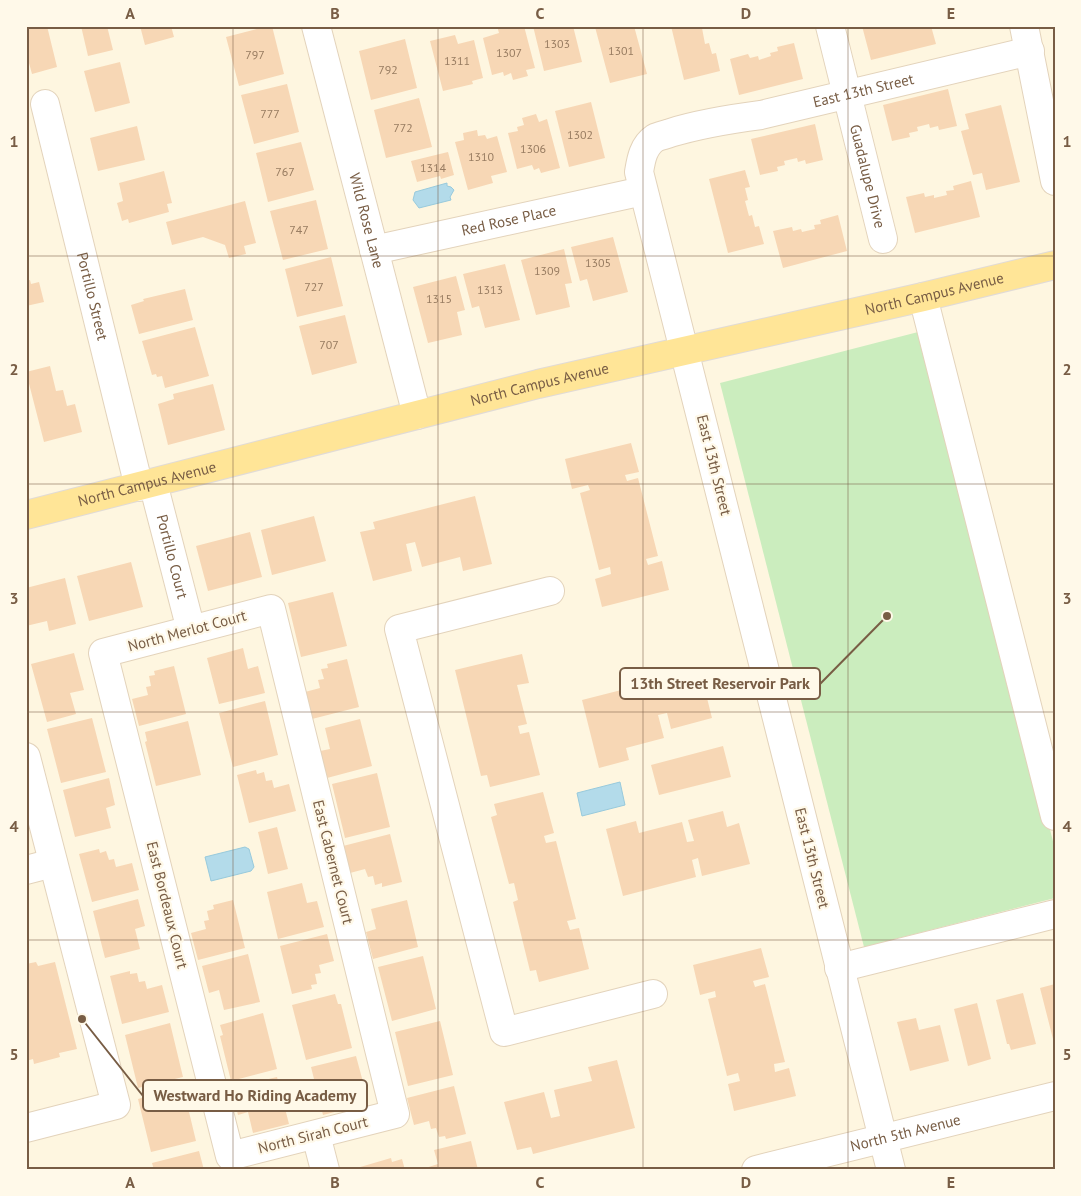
<svg xmlns="http://www.w3.org/2000/svg" width="1081" height="1196" font-family="'PT Sans',sans-serif">
<rect width="100%" height="100%" fill="#fef6e0"/>
<path fill="#cbedbe" d="M922,331L1055,849V898L864,947L720,383Z"/>
<path fill="#b3dbea" stroke="#98cadc" d="M447,183V186L451,187L454,190L450,197L451,200L419,208L413,200L415,192Z
M620,782L625,805L582,816L577,793Z
M245,847L249,849L254,867L251,871L211,881L205,857Z"/>
<path fill="#f7d7b5" d="M26,26H47L57,67L32,74L26,52Z
M81,26H107L113,50L88,56Z
M140,26H171L174,37L145,45Z
M268,26H272L284,74L239,86L226,37Z
M497,26H524L535,68L526,70L528,76L513,80L511,73L504,76L503,72L492,75L483,38L499,33Z
M533,26H573L582,62L544,71Z
M599,26H634L647,74L610,83L595,27Z
M671,26H706L702,28L705,44L709,43L712,54L716,53L720,71L684,80Z
M862,26H931L936,44L871,60Z
M455,35L458,44L474,40L483,78L472,81L473,84L443,91L430,41Z
M405,39L417,88L371,100L359,51Z
M794,43L803,79L739,95L730,59L748,54L750,58L758,56L759,60L771,56L770,53L778,51L777,47Z
M120,62L130,103L95,112L84,71Z
M287,84L299,132L254,144L241,95Z
M948,89L957,126L939,130L938,126L930,128L929,124L917,127L918,131L909,133L910,137L892,141L883,105Z
M419,98L432,147L386,158L374,110Z
M591,102L605,158L569,167L555,111Z
M1001,105L1020,182L986,190L982,173L973,175L961,131L969,129L965,114Z
M536,114L539,122L547,119L560,168L541,173L539,168L534,170L532,165L517,169L508,133L518,131L517,127L524,125L522,118Z
M815,124L823,160L806,164L805,160L798,162L797,158L784,161L785,165L777,167L778,171L760,175L751,139Z
M137,126L145,160L98,171L90,138Z
M477,130L478,136L485,135L487,139L497,136L507,172L491,176L493,183L468,190L455,142L464,140L463,133Z
M301,142L314,190L268,202L256,153Z
M448,152L454,175L441,179L440,176L417,182L411,161Z
M745,170L750,187L745,188L748,200L745,201L749,216L752,215L755,227L759,226L764,244L728,253L709,179Z
M164,171L172,203L167,204L169,212L129,223L128,219L122,221L117,203L123,201L119,183Z
M971,181L980,217L915,233L906,197L924,193L925,197L934,195V198L947,195L946,191L954,190L953,186Z
M316,200L328,249L283,260L270,211Z
M245,201L256,243L244,246L246,254L229,258L225,245L203,237L172,245L166,222Z
M838,215L847,251L783,268L773,231L792,227L793,231L801,229L802,232L815,229L814,225L821,224L820,220Z
M613,237L628,292L593,301L587,279L580,281L571,247Z
M564,249L572,283L565,284L570,307L536,315L521,260Z
M331,257L343,306L297,317L285,269Z
M505,264L520,320L485,328L479,306L472,308L463,274Z
M456,276L465,310L457,312L462,335L428,343L413,287Z
M30,280L31,284L39,282L44,302L26,306V281Z
M185,289L193,320L139,334L131,305L144,301L143,299Z
M345,315L357,363L312,375L299,326Z
M195,327L209,376L165,388L162,376L157,377L156,374L152,375L142,341Z
M50,366L56,391L63,390L67,406L75,404L82,432L44,442L26,372Z
M213,384L225,430L168,445L158,404L174,399L173,394Z
M631,443L639,472L625,475L627,481L638,478L658,556L646,559L648,565L662,561L669,590L602,607L595,579L611,574L610,567L599,570L580,493L590,490L588,485L572,489L565,459Z
M475,496L492,564L463,571L460,557L422,567L415,542L406,544L412,571L373,581L360,532L375,529L373,522Z
M314,516L326,561L272,575L261,530Z
M250,532L262,577L208,591L196,546Z
M131,562L143,607L89,621L77,576Z
M65,578L76,624L49,631L47,621L26,626V588Z
M333,592L347,646L301,657L288,603Z
M243,648L248,669L258,666L265,693L219,704L207,658Z
M74,653L84,690L70,693L76,714L47,722L31,664Z
M522,654L529,683L517,685L527,724L518,726L520,734L529,732L540,775L490,787L487,775L481,776L455,670Z
M347,659L359,707L312,719L305,692L320,688L318,680L324,679L321,669L328,668L327,664Z
M174,666L186,714L139,726L132,699L148,695L146,687L151,686L149,676L155,675L154,671Z
M700,670L712,718L671,729L667,713L658,715L664,738L626,748L629,760L599,768L582,700Z
M265,701L278,755L233,767L219,713Z
M92,718L106,772L61,783L47,729Z
M360,719L372,766L327,778L320,751L330,749L325,728Z
M188,721L201,775L156,786L145,742L147,741L145,732Z
M723,746L731,777L659,795L651,765Z
M256,770L257,774L264,772L266,781L272,780L274,788L289,784L296,811L249,823L237,775Z
M377,773L390,827L345,838L332,784Z
M109,778L115,805L106,808L111,828L75,837L63,790Z
M543,792L554,833L544,836L546,843L556,841L576,919L567,921L570,930L579,928L589,969L539,982L536,970L530,971L513,902L518,900L514,883L509,884L491,817L497,815L494,804Z
M723,811L727,827L739,823L750,864L702,876L698,858L692,860L696,877L623,896L606,829L636,821L639,833L682,822L687,842L694,841L688,820Z
M277,827L288,869L268,874L258,832Z
M390,834L402,882L382,887V883L375,885L373,876L368,877L365,869L350,873L343,846Z
M99,849L100,853L106,851L109,860L114,859L116,867L132,863L139,890L92,902L79,854Z
M302,883L307,903L317,901L324,927L278,939L267,892Z
M138,899L145,926L135,929L140,949L105,958L93,911Z
M233,900L245,948L198,960L191,933L206,929L204,921L209,920L207,911L214,909L213,905Z
M407,900L418,947L373,959L366,932L376,929L371,909Z
M327,934L334,961L319,965L321,973L315,974L317,984L311,985L312,989L292,994L280,946Z
M761,948L769,977L753,981L755,987L765,984L785,1062L774,1064L775,1072L789,1068L796,1096L734,1111L728,1084L740,1081L738,1073L727,1076L708,999L716,997L715,991L700,995L693,965Z
M248,954L260,1002L224,1010L219,990L209,993L202,966Z
M423,956L436,1009L392,1021L378,967Z
M36,962L38,966L55,962L77,1049L59,1053L60,1057L34,1064L33,1059L26,1061V964Z
M130,971V974L137,973L139,982L145,981L147,989L162,985L169,1012L122,1024L110,976Z
M1055,984V1038L1053,1039L1040,988Z
M1023,993L1036,1044L1011,1050L1009,1044H1007L996,1000Z
M335,994L338,1004H341L352,1048L306,1060L292,1005Z
M977,1003L991,1059L968,1066L954,1009Z
M263,1013L277,1069L231,1081L220,1036L223,1035L220,1025Z
M916,1018L919,1030L940,1025L949,1061L910,1071L897,1022Z
M440,1021L453,1075L408,1086L395,1032Z
M170,1023L183,1077L138,1088L125,1035Z
M356,1056L363,1082L353,1085L358,1106L323,1115L311,1067Z
M617,1060L635,1128L533,1154L531,1147L517,1150L504,1102L544,1092L551,1118L560,1116L554,1090L592,1081L588,1067Z
M277,1077L289,1124L253,1133L248,1112L238,1115L231,1088Z
M454,1086L466,1134L446,1139L445,1136L439,1137L436,1128L431,1129L429,1121L414,1125L407,1098Z
M183,1087L196,1141L151,1152L138,1099Z
M471,1141L478,1170H419L438,1164L434,1150Z
M199,1151L204,1170H154L152,1163Z
M391,1158L392,1162L402,1159L405,1170H350Z"/>
<g fill="none" stroke-linecap="round" stroke-linejoin="round">
<g stroke="#e3d3bb" stroke-width="30">
<g id="minor">
<path id="s1" d="M316,26L417,415"/>
<path id="s2" d="M830,26L883,239"/>
<path d="M1024,26L1055,181"/>
<path id="s3" d="M45,104L139,487"/>
<path id="s4" d="M374,250L643,191"/>
<path d="M923,297L1055,816"/>
<path id="s5" d="M153,483L191,630"/>
<path d="M550,591L399,629L504,1032L653,994"/>
<path d="M271,609L395,1114L230,1156L103,653Z"/>
<path d="M26,757L116,1105L26,1128"/>
<path d="M26,870L53,863"/>
<path d="M839,968L1055,914"/>
<path d="M316,1135L325,1170"/>
<path id="s6" d="M756,1170L1055,1096"/>
<path id="s7" d="M891,1170L639,172C641,160 643,146 655,138C659,136 665,135 670,133C699,124 730,119 761,115L1030,51"/>
</g>
</g>
<g stroke="#e1dbd6" stroke-width="30">
<g id="major">
<path id="s8" d="M26,515L538,384L923,297L1055,265"/>
</g>
</g>
<use href="#minor" stroke="#fff" stroke-width="28"/>
<use href="#major" stroke="#ffe597" stroke-width="28"/>
</g>
<path fill="none" stroke="#785d45" stroke-width="1" stroke-opacity="0.55" d="M233,26V1170M438,26V1170M643,26V1170M848,26V1170M26,256H1055M26,484H1055M26,712H1055M26,940H1055"/>
<g text-anchor="middle" stroke-width="4.5" stroke-linejoin="round" paint-order="stroke">
<g font-size="12" fill="#987c61">
<text x="557" y="48">1303</text>
<text x="621" y="55">1301</text>
<text x="509" y="57">1307</text>
<text x="255" y="59">797</text>
<text x="457" y="65">1311</text>
<text x="388" y="74">792</text>
<text x="270" y="118">777</text>
<text x="403" y="132">772</text>
<text x="580" y="139">1302</text>
<text x="533" y="153">1306</text>
<text x="481" y="161">1310</text>
<text x="433" y="172">1314</text>
<text x="285" y="176">767</text>
<text x="299" y="234">747</text>
<text x="598" y="267">1305</text>
<text x="547" y="275">1309</text>
<text x="314" y="291">727</text>
<text x="490" y="294">1313</text>
<text x="439" y="303">1315</text>
<text x="329" y="349">707</text>
</g>
<g font-size="15" fill="#785d45" stroke="#fff9e9">
<text dy="5" stroke="none"><textPath href="#s7" startOffset="1282">East 13th Street</textPath></text>
<text dy="5" stroke="none"><textPath href="#s2" startOffset="155">Guadalupe Drive</textPath></text>
<text dy="5" stroke="none"><textPath href="#s4" startOffset="138">Red Rose Place</textPath></text>
<text dy="5" stroke="none"><textPath href="#s1" startOffset="201">Wild Rose Lane</textPath></text>
<text dy="5" stroke="none"><textPath href="#s8" startOffset="935">North Campus Avenue</textPath></text>
<text dy="5" stroke="none"><textPath href="#s3" startOffset="198">Portillo Street</textPath></text>
<text dy="5" stroke="none"><textPath href="#s8" startOffset="530">North Campus Avenue</textPath></text>
<text transform="translate(714 465) rotate(76)" y="5">East 13th Street</text>
<text dy="5" stroke="none"><textPath href="#s8" startOffset="125">North Campus Avenue</textPath></text>
<text dy="5" stroke="none"><textPath href="#s5" startOffset="76">Portillo Court</textPath></text>
<text transform="translate(187 631) rotate(-15)" y="5">North Merlot Court</text>
<text transform="translate(812 858) rotate(76)" y="5">East 13th Street</text>
<text transform="translate(333 862) rotate(76)" y="5">East Cabernet Court</text>
<text transform="translate(167 905) rotate(76)" y="5">East Bordeaux Court</text>
<text dy="5" stroke="none"><textPath href="#s6" startOffset="154">North 5th Avenue</textPath></text>
<text transform="translate(313 1135) rotate(-14)" y="5">North Sirah Court</text>
</g>
</g>
<path fill="none" stroke="#785d45" stroke-width="2" d="M887 616L820 684M82 1019L143 1096"/>
<g fill="#785d45" stroke="#fff9e9" stroke-width="2">
<circle cx="887" cy="616" r="5"/>
<circle cx="82" cy="1019" r="5"/>
</g>
<g fill="#fff9e9" stroke="#785d45" stroke-width="2">
<rect x="620" y="668" width="200" height="31" rx="5"/>
<rect x="143" y="1080" width="224" height="31" rx="5"/>
</g>
<g font-size="16" text-anchor="middle" font-weight="bold" fill="#785d45">
<text x="720" y="689">13th Street Reservoir Park</text>
<text x="255" y="1101">Westward Ho Riding Academy</text>
</g>
<rect width="1081" height="1196" fill="none" stroke="#fff9e9" stroke-width="55"/>
<rect x="28" y="28" width="1026" height="1140" fill="none" stroke="#785d45" stroke-width="2"/>
<g font-size="16" text-anchor="middle" font-weight="bold" fill="#785d45">
<text x="130" y="19">A</text>
<text x="335" y="19">B</text>
<text x="540" y="19">C</text>
<text x="746" y="19">D</text>
<text x="951" y="19">E</text>
<text x="14" y="147">1</text>
<text x="1067" y="147">1</text>
<text x="14" y="375">2</text>
<text x="1067" y="375">2</text>
<text x="14" y="604">3</text>
<text x="1067" y="604">3</text>
<text x="14" y="832">4</text>
<text x="1067" y="832">4</text>
<text x="14" y="1060">5</text>
<text x="1067" y="1060">5</text>
<text x="130" y="1188">A</text>
<text x="335" y="1188">B</text>
<text x="540" y="1188">C</text>
<text x="746" y="1188">D</text>
<text x="951" y="1188">E</text>
</g>
</svg>
